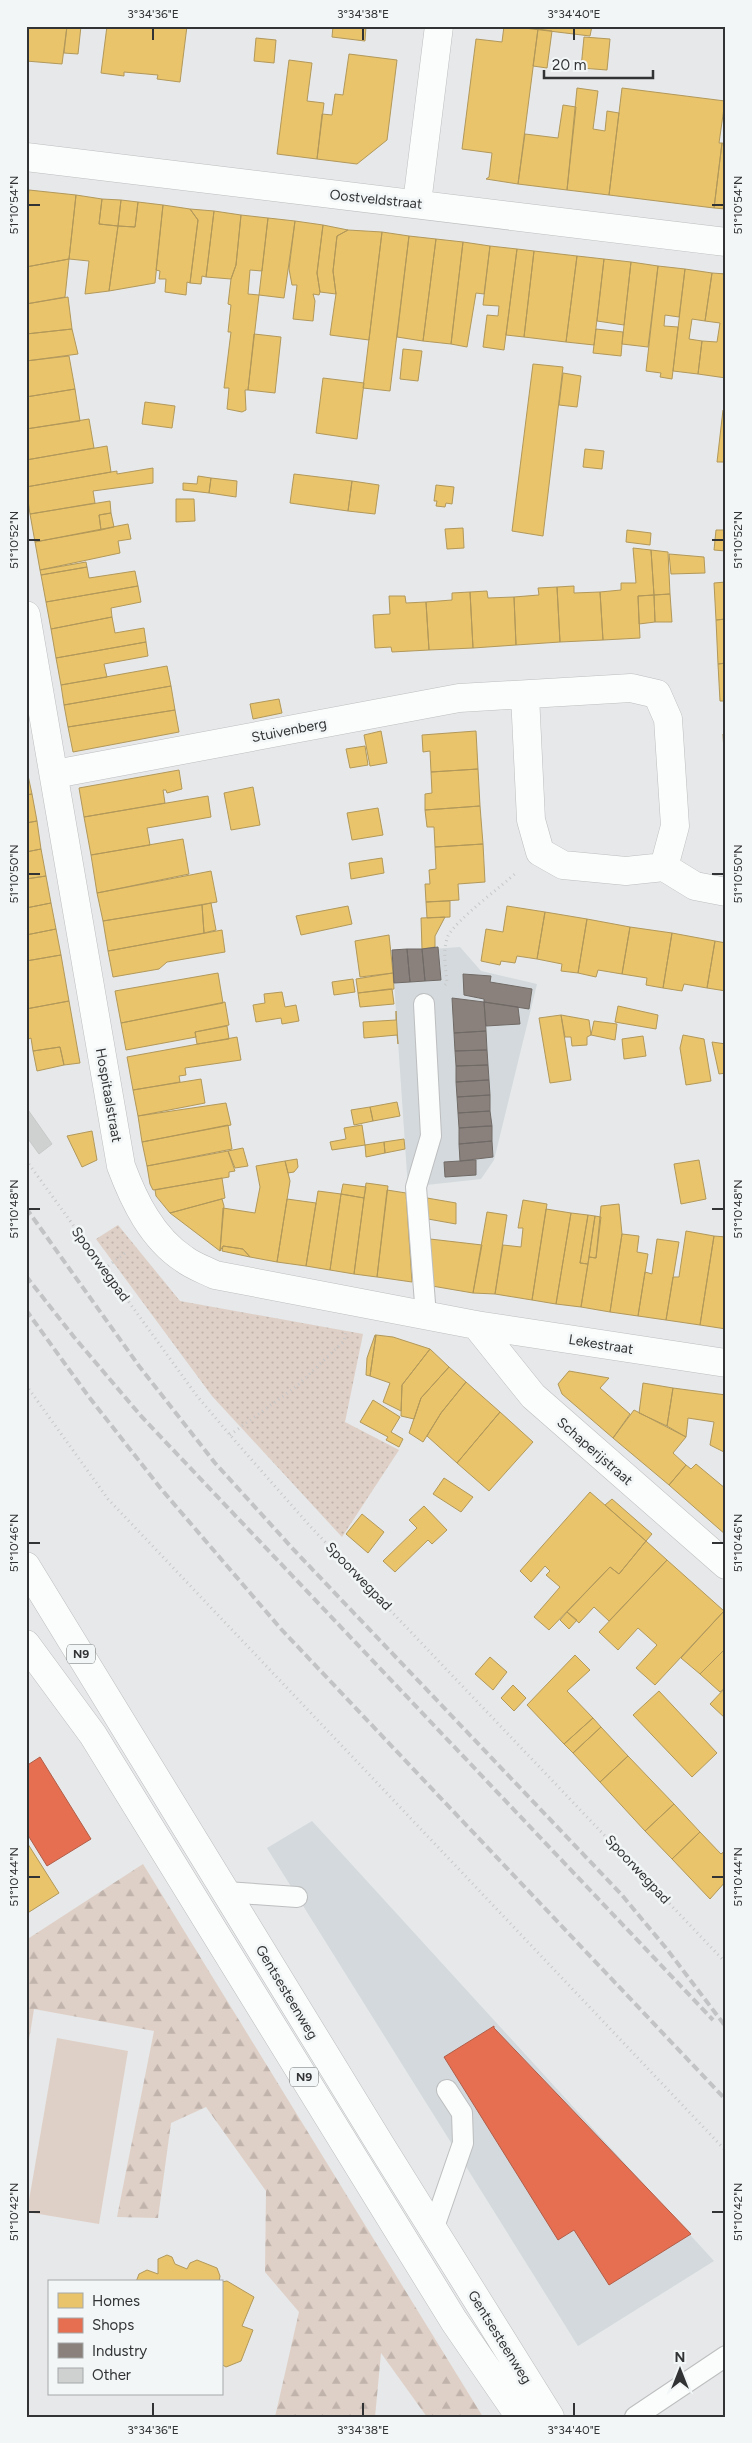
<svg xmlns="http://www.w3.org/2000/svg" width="752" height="2443" font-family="Figtree,sans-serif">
<defs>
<pattern id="green-dots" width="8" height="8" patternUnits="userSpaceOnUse" patternTransform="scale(1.25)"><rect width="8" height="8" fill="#dfd0c7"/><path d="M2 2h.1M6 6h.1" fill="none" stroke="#c0b3ac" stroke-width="1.8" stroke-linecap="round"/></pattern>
<pattern id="forest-firs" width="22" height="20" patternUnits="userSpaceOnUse" patternTransform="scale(1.25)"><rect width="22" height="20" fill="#dfd0c7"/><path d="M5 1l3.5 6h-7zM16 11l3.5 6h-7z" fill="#c0b3ac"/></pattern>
</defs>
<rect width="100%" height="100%" fill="#e6e8e9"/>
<path fill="#d3d9dc" d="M460,947L481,971L537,984L494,1160L481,1179L426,1185L431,1293L415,1292L392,952Z
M312,1821L714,2261L578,2346L267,1848Z"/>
<path fill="url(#green-dots)" d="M118,1225L180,1301L363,1334L345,1422L399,1450L342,1537L212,1396L96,1239Z"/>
<path fill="url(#forest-firs)" d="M143,1864L483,2417H427L381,2353L375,2417H275L299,2312L265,2272L266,2191L206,2107L171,2123L158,2218L117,2217L154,2031L34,2009L26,2059V1940Z"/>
<path fill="#dfd0c7" d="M57,2038L128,2051L99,2224L27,2212Z"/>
<path fill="#e9c46a" stroke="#b2985a" d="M26,26H67L62,64L26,61Z
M67,26H81L78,54L64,53Z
M107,26H187L180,82L157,79L158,75L124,72V76L101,73Z
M333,26H366L365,41L332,37Z
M504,26L538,29L518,184L486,179L489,177L492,153L462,149L476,39L502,42Z
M508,26H592L590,36Z
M538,29L552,31L547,68L533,66Z
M584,37L610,39L607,70L581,68Z
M256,38L276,40L274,63L254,61Z
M349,54L397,60L387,140L357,164L317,159L322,114L332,115L335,94L343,95Z
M289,60L312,63L307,101L324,103L317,159L277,154Z
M577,88L598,91L593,129L605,131L607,111L619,113L609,195L567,190Z
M622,88L725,101L719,143H722L714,208L609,195Z
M563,105L576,107L567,190L518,184L525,134L558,138Z
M722,143L726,144V209L714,208Z
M29,190L76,195L69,259L26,267V215Z
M76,195L102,199L99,224L118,226L109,291L85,294L89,261L69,259Z
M102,199L121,200L118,226L99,224Z
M121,200L138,202L135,227L118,226Z
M138,202L163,205L155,283L109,291L118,226L135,227Z
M163,205L190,209L198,220L190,283L187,282L186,295L165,292L166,279H159L160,271L156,270Z
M190,209L214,211L206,277L202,276L201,284L190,283L198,220Z
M214,211L241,215L236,265L231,279L206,277Z
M241,215L268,218L262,271L250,270L248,294L259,295L248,390H245L246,410L242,412L227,409L229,388H224L231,332H228L231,305L228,304L231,279L236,265Z
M268,218L295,221L284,298L259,295Z
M295,221L323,225L317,273L320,292L319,295L313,294L315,301L313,321L293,319L297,285H292L289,269Z
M323,225L348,230L337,236L333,271L336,294L320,292L317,273Z
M348,230L382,232L369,340L330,335L336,294L333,271L337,236Z
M382,232L409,236L390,391L363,388Z
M409,236L436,239L423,341L397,337Z
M436,239L463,242L451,344L423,341Z
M463,242L490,246L484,294L476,293L467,347L451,344Z
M490,246L517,249L504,350L483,347L487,315L498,316L499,306L483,305Z
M517,249L534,251L524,337L506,335Z
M534,251L577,256L566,342L524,337Z
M577,256L604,259L594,345L566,342Z
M69,259L65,297L26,304V267Z
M604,259L631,262L624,325L597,321Z
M631,262L658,266L648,347L622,344Z
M658,266L685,269L679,317L665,315L664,326L678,327L672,379L660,377L661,373L646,371Z
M685,269L712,273L705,321L692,319L689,339L702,341L698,374L673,371Z
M712,273L726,274V378L698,374L702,341L717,342L720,323L705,321Z
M68,297L72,329L26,334V304Z
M72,329L78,354L26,361V334Z
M596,329L623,332L621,356L593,353Z
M254,334L281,337L275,393L248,390Z
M403,349L422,351L418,381L400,379Z
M69,356L75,389L26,397V361Z
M533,364L563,367L543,536L512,531Z
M563,373L581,376L577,407L559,405Z
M323,378L364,383L357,439L316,433Z
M75,389L80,421L26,429V397Z
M145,402L175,406L172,428L142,424Z
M723,410H726V462H717Z
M89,419L94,448L26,460V429Z
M107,446L111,472L26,487L28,485L26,460Z
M585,449L604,451L602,469L583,467Z
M153,468V483L93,491L95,503L30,514L26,487L117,471V474Z
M294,474L352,481L348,511L290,503Z
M198,476L211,478L209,493L183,490V483L197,484Z
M211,478L237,481L236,497L209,493Z
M352,481L379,485L375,514L348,511Z
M436,485L454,487L452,504L446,503L445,507L436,506L437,501H434Z
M176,499H194L195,521L176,522Z
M110,501L111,513L99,515L101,530L35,542L30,514Z
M111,513L114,527L101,530L99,515Z
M128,524L131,539L118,541L120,553L40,570L35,542Z
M463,528L464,548L447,549L445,529Z
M627,530L651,533L650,545L626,542Z
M716,530H726V551L714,550Z
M633,548L651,550L654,595L638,596L640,638L603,640L600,592L621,590V583H636Z
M651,550L668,552L670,594L654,595Z
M669,554L704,557L705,573L671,574Z
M86,562L87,567L41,575L40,570Z
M87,567L89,578L135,571L138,586L46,602L41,575Z
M726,582V619L716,620L714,583Z
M138,586L141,602L111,608L112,617L51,629L46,602Z
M574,586V593L600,592L603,640L560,642L557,587Z
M557,587L560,642L516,645L514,597L539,595L538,588Z
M487,591L488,598L514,597L516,645L473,648L470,592Z
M470,592L473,648L429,650L426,602L452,600V593Z
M670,594L672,622H655L654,595Z
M654,595L655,622L639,624L638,596Z
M389,596H405L406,603L426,602L429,650L392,652L391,647L375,648L373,615L390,614Z
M112,617L115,633L144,628L146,642L56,658L51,629Z
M726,619V663L718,664L716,620Z
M146,642L148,656L104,664L107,677L61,685L56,658Z
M726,663V701H720L718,664Z
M167,666L171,686L64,705L61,685Z
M171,686L175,710L68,727L64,705Z
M279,699L282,713L253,719L250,704Z
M175,710L179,732L73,752L68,727Z
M381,731L387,763L370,766L364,735Z
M476,731L478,769L431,772L430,751L423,752L422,735Z
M726,733V770H725L723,734Z
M365,746L368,765L350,768L346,749Z
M26,766L32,794L26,795Z
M478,769L480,806L425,810V794L432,793L431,772Z
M179,770L182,789L167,793L166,790H163L165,803L84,817L79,788Z
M253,787L260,825L231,830L224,793Z
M32,794L37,821L26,823V795Z
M208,796L211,817L147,828L150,845L91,855L84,817Z
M480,806L483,844L435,847L434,827H427L425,810Z
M378,808L383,835L352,840L347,813Z
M37,821L41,849L26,852V823Z
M183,839L189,874L97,893L91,855Z
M483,844L485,882L458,884L459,900L426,902L425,884H430L429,870L436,869L435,847Z
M41,849L46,876L26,879V852Z
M382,858L384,873L351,879L349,863Z
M211,871L217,902L103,921L97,893Z
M46,876L51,903L26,908V879Z
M450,901V917L427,918L426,902Z
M51,903L56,929L26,935V908Z
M211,903L216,930L204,933L202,905Z
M202,905L204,933L108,951L103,921Z
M348,906L352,924L301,935L296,916Z
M507,906L545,912L537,959L517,956L515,963L501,961L500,965L481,961L486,929L503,932Z
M545,912L587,919L578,973L561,971L562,964L537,959Z
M445,917L435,936V947L422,949L421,918Z
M587,919L630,927L622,974L598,970L596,977L578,973Z
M630,927L672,933L663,988L646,985L647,978L622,974Z
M56,929L61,955L26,961V935Z
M222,930L225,952L167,962L159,969L113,977L108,951Z
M672,933L715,941L707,988L684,984L682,991L663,988Z
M389,935L393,973L360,977L355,941Z
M715,941L726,943V991L707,988Z
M61,955L69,1001L26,1009V961Z
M218,973L223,1003L121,1023L115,991Z
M393,973L394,989L358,993L356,979Z
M353,979L355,992L334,995L332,982Z
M389,989H392L394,1004L360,1007L358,993Z
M282,992L285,1007L296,1005L299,1021L282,1024L281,1018L256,1022L253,1005L265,1003L264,994Z
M69,1001L80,1063L64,1065L60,1047L33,1051L31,1038L26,1040V1009Z
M225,1002L229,1025L195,1032L196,1037L126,1050L121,1023Z
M618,1006L658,1015L656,1029L615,1022Z
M396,1011L398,1044L397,1035L364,1038L363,1022L396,1020Z
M561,1015L589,1020L591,1035L587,1037V1045L572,1046L571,1037H565Z
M561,1015L571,1080L550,1083L539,1018Z
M594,1021L617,1024L615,1040L591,1035Z
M227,1026L229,1039L197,1044L195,1032Z
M683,1035L704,1039L711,1081L686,1085L680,1048Z
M643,1036L646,1056L624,1059L622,1039Z
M237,1037L241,1060L185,1068L186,1075L179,1076L180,1082L133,1090L127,1057Z
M712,1042L726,1044V1073L719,1074Z
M60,1047L64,1065L37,1071L33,1051Z
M201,1079L205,1103L138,1116L133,1090Z
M397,1102L400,1116L373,1121L370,1107Z
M226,1103L231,1125L142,1142L138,1116Z
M370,1107L373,1121L354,1125L351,1110Z
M228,1125L232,1149L147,1166L142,1142Z
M362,1125L365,1145L332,1150L330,1142L346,1139L344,1128Z
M92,1131L97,1160L82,1167L67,1136Z
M404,1139L405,1149L385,1153L384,1142Z
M384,1142L385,1153L366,1157L365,1145Z
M243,1148L248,1166L235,1168L228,1151Z
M228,1151L235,1171L229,1172V1177L153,1190L150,1184L147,1166Z
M297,1159L298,1167L294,1172L288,1173L285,1161Z
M699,1160L706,1199L681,1204L674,1164Z
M285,1161L290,1181L277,1262L250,1257L243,1249L223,1246L220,1251L223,1208L255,1213L260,1187L256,1166Z
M222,1178L225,1198L170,1213L156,1196L155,1190Z
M366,1183L388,1186L377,1277L354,1274Z
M343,1184L366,1187L364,1198L341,1194Z
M387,1190L406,1193L412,1282L377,1277Z
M318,1191L341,1194L330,1270L306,1266Z
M341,1194L364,1198L354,1274L330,1270Z
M427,1198L456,1203V1224L428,1219Z
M222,1199L224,1206L220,1251L170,1213Z
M287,1199L316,1203L306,1266L277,1262Z
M523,1200L547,1204L532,1300L495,1294L503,1245L521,1247L523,1228H518Z
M619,1204L622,1234L610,1312L581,1307L589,1257L596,1258L601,1206Z
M546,1209L571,1213L556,1304L532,1300Z
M487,1212L507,1215L495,1294L473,1293Z
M571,1213L588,1215L580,1263L588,1264L581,1307L556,1304Z
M588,1215L595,1216L588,1264L580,1263Z
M595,1216L601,1217L596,1258L589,1257Z
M686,1231L714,1236L700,1325L666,1320L673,1277H679Z
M622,1234L639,1236L637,1252L648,1254L638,1316L610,1312Z
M714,1236L726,1237V1329L700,1325Z
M430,1239L482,1245L473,1293L432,1286Z
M657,1239L679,1242L666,1320L638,1316L645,1272L652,1274Z
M223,1246L243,1249L250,1257L222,1251Z
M375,1335H376L370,1376L366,1375L367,1358Z
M376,1335L393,1337L430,1349L402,1385L401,1411L383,1402L390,1383L370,1376Z
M430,1349L449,1367L421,1398L414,1419L401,1416L402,1385Z
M449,1367L466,1382L441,1413L423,1442L409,1433L421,1398Z
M569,1371L609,1378L600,1388L630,1414L613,1438L562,1394L558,1384Z
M466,1382L500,1412L457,1463L427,1436L441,1413Z
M643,1383L673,1388L667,1426L639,1413Z
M673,1388L726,1395V1453L710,1445L714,1422L688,1418L686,1437L667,1426Z
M373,1400L400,1417L391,1432L403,1439L399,1447L386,1440L388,1437L360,1422Z
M634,1410L686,1437L673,1453L686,1465L669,1485L613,1438Z
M500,1412L533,1442L489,1491L457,1463Z
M696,1464L726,1489V1535L669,1485L686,1465L691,1469Z
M444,1478L473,1497L461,1512L433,1494Z
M590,1492L646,1541L619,1574L610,1567L549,1630L534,1617L560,1587L546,1575L550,1571L545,1566L531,1582L520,1571Z
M612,1499L652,1534L646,1541L605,1505Z
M424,1506L447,1530L432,1544L428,1540L395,1572L383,1561L417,1528L409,1520Z
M362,1514L384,1532L368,1553L346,1534Z
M646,1541L667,1560L609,1621L594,1607L579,1623L567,1612L610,1567L619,1574Z
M667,1560L724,1611L655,1685L636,1668L657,1645L638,1628L618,1650L599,1632Z
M724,1611L726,1648L700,1674L681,1658Z
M567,1612L577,1620L569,1629L560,1620Z
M726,1648V1687L720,1692L700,1674Z
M575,1655L590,1670L567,1691L593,1718L564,1744L527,1705Z
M490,1657L507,1672L493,1690L475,1674Z
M513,1685L526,1698L514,1711L501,1698Z
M726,1687V1719L710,1704Z
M659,1691L717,1753L692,1777L633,1715Z
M593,1718L601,1727L573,1753L564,1744Z
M601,1727L628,1756L600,1782L573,1753Z
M628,1756L674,1804L645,1831L600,1782Z
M674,1804L700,1832L672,1859L645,1831Z
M700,1832L721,1854L726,1850V1881L710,1899L672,1859Z
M26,1841L59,1893L26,1914Z
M167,2255L172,2257L175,2264L187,2269L190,2263L197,2260L217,2268L220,2276L219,2282H136L139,2274L147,2270L158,2274V2259Z
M227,2281L254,2297L242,2326L253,2330L241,2361L226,2367L221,2364V2282Z"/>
<path fill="#e76f51" stroke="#b15d48" d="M40,1757L91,1839L47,1866L26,1832V1766Z
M494,2026V2028L691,2234L609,2285L574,2230L558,2240L444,2057Z"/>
<path fill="#8a817c" stroke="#706a66" d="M438,947L441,980L425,981L422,949Z
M407,949L410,982L394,983L392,950Z
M407,949H422L425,981L410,982Z
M463,974L491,976L490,982L532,989L529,1009L484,1002V999L464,995Z
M452,998L484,1002L486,1031L454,1033Z
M484,1002L518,1007L520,1024L486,1026Z
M486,1031L487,1050L455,1051L454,1033Z
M484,1050H487L488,1065L456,1066L455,1051Z
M488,1065L489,1080L456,1082V1066Z
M485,1080H489L490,1095L457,1097L456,1082Z
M490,1095V1111L458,1113L457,1097Z
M490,1111L492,1126L459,1128L458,1113Z
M486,1126H492V1141L459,1144V1128Z
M492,1141L493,1157L460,1161L459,1144Z
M476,1160V1175L445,1177L444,1162Z"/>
<path fill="#cfd1d1" stroke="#c8caca" d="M26,1107L52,1144L39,1154L26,1136Z"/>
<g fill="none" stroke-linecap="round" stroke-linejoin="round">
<g stroke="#bdbebf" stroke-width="22">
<path id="lane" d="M424,1004L431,1136L416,1187L426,1316
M226,1892L297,1897
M433,2230L463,2143L462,2113L447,2090
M635,2417L726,2356"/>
</g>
<g stroke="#bdbebf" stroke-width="29">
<path id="street" d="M417,203L439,26
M26,615L121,1166C134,1201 152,1238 184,1259C193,1266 205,1270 215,1275L476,1325L726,1363
M55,774L459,698L631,688L657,694L668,719L675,826L664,867L626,871L563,865L540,852L531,820L525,695
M664,867L695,886L726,892
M476,1325L533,1396L726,1565"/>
</g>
<g stroke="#bdbebf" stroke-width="29">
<path id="secondary" d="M26,157L726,242"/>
</g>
<g stroke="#bdbebf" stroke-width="29">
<path id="primary" d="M26,1566L380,2144L550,2417
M26,1644L93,1735L454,2321L520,2417"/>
</g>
<path stroke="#c7c8c9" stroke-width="3" stroke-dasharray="1 4" stroke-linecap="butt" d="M445,985L447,983C446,968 442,950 448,936C456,920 502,886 517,872
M26,1160L197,1396L230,1435L309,1525L726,1963
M104,1269L128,1251
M26,1385L108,1499L726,2151
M230,1435L298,1385L344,1341L346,1333"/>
<use href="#lane" stroke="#fbfcfc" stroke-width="20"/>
<use href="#street" stroke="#fbfcfc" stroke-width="28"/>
<use href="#secondary" stroke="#fbfcfc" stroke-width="28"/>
<use href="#primary" stroke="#fbfcfc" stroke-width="28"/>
<path stroke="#c2c3c4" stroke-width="4" stroke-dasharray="8 4" stroke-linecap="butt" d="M26,1208L139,1366L215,1463L294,1550L621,1894L666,1948L726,2027
M26,1276L74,1337L141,1416L713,2020
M26,1310L89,1397L162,1490L281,1629L726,2100"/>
</g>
<path fill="none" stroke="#323334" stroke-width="2" d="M153,28V40M363,28V40M574,28V40M28,205H40M712,205H724M28,540H40M712,540H724M28,874H40M712,874H724M28,1209H40M712,1209H724M28,1543H40M712,1543H724M28,1877H40M712,1877H724M28,2212H40M712,2212H724M153,2403V2416M363,2403V2416M574,2403V2416"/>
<g text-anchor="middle" stroke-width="5" stroke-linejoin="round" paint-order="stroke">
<g fill="#f2f6f7" stroke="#6c6e6e" stroke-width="1">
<rect x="67" y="1644.5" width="28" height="19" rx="4"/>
<rect x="290" y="2067.5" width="28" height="19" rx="4"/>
</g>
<g font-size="12" font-weight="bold" fill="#323334">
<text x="81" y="1658">N9</text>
<text x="304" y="2081">N9</text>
</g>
<g font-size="14" fill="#323334" stroke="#f2f6f7">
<text transform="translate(376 199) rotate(6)" y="5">Oostveldstraat</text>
<text transform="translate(289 730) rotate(-11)" y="5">Stuivenberg</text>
<text transform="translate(109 1095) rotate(80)" y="5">Hospitaalstraat</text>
<text transform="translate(101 1264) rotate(54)" y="5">Spoorwegpad</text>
<text transform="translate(601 1344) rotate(9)" y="5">Lekestraat</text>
<text transform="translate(595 1451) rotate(41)" y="5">Schaperijstraat</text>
<text transform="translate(359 1576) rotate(46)" y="5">Spoorwegpad</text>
<text transform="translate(638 1869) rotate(47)" y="5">Spoorwegpad</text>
<text transform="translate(287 1992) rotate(59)" y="5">Gentsesteenweg</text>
<text transform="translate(500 2337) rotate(58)" y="5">Gentsesteenweg</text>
</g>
</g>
<rect width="752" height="2443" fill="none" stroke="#f2f6f7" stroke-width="55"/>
<rect x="48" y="2280" width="175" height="115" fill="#f2f6f7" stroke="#a5a8a9"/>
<rect x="58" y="2293" width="25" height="15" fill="#e9c46a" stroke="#a5a8a9"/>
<text x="92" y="2306" font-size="15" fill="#323334">Homes</text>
<rect x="58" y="2318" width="25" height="15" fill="#e76f51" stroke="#a5a8a9"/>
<text x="92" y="2330" font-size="15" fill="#323334">Shops</text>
<rect x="58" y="2343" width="25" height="15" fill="#8a817c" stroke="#a5a8a9"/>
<text x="92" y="2356" font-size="15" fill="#323334">Industry</text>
<rect x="58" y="2368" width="25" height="15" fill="#cfd1d1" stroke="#a5a8a9"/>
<text x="92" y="2380" font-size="15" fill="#323334">Other</text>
<g transform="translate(680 2370)" stroke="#f2f6f7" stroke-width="4" paint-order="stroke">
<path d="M0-4L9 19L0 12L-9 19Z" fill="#323334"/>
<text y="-8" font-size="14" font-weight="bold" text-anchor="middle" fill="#323334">N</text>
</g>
<path d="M544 70v8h109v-8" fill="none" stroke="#323334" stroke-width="2.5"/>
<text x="552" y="70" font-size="15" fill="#323334" stroke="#f2f6f7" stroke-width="4" paint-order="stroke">20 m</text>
<rect x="28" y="28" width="696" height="2388" fill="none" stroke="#323334" stroke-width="2"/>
<g font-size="12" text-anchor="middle" fill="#323334">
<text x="153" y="18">3°34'36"E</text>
<text x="363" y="18">3°34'38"E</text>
<text x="574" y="18">3°34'40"E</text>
<text transform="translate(14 205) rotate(-90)" y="4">51°10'54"N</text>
<text transform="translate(738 205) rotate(-90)" y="4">51°10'54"N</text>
<text transform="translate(14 540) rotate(-90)" y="4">51°10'52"N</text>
<text transform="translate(738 540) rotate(-90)" y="4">51°10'52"N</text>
<text transform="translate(14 874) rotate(-90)" y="4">51°10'50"N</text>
<text transform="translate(738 874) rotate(-90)" y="4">51°10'50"N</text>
<text transform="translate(14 1209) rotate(-90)" y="4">51°10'48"N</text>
<text transform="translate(738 1209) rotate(-90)" y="4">51°10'48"N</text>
<text transform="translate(14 1543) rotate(-90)" y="4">51°10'46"N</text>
<text transform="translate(738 1543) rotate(-90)" y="4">51°10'46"N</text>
<text transform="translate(14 1877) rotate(-90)" y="4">51°10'44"N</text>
<text transform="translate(738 1877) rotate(-90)" y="4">51°10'44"N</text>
<text transform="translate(14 2212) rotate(-90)" y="4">51°10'42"N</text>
<text transform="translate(738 2212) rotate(-90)" y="4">51°10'42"N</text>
<text x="153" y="2434">3°34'36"E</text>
<text x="363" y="2434">3°34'38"E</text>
<text x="574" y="2434">3°34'40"E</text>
</g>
</svg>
